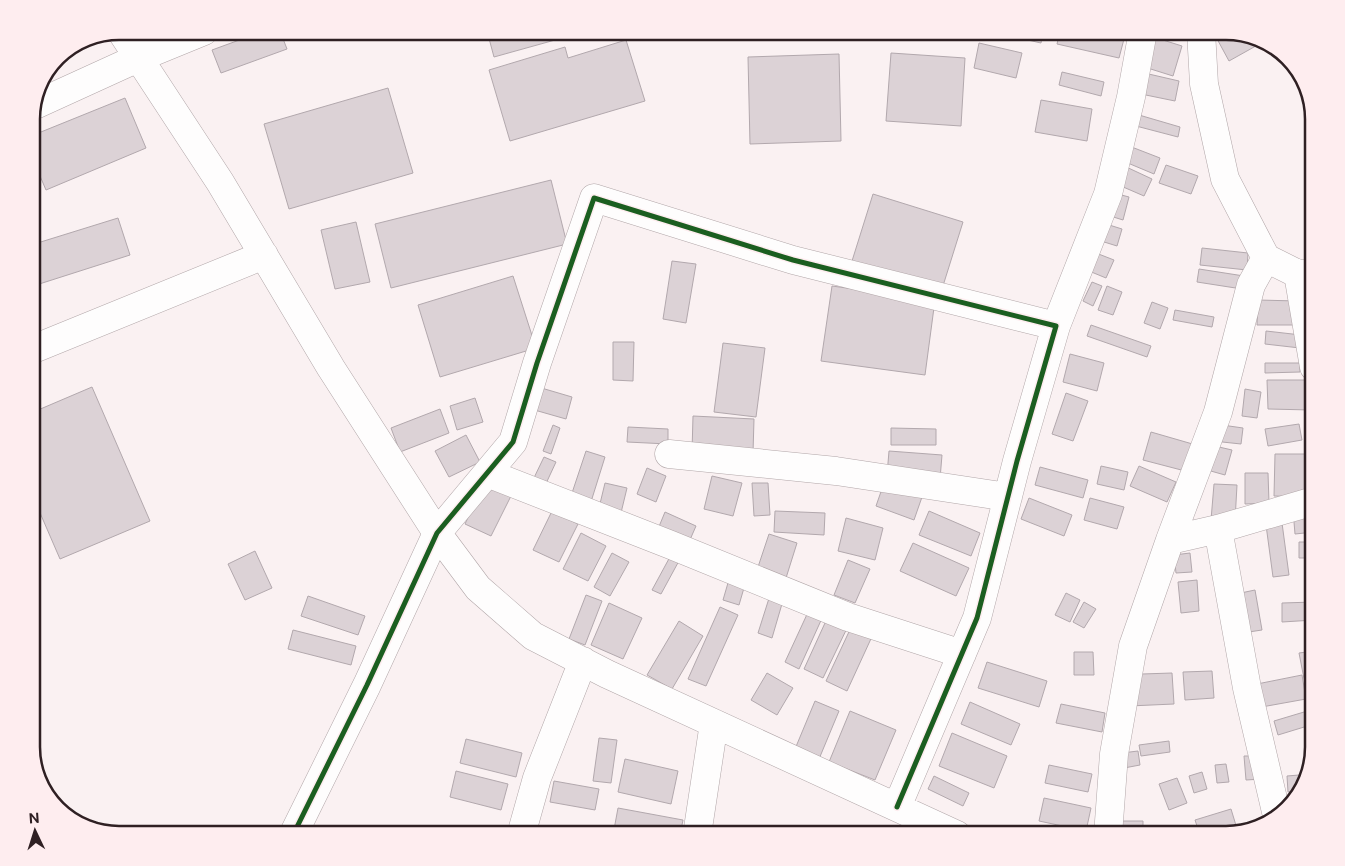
<svg xmlns="http://www.w3.org/2000/svg" width="1345" height="866" font-family="'Public Sans',sans-serif">
<rect width="100%" height="100%" fill="#faf1f2"/>
<path fill="#dcd2d6" stroke="#b2a8ad" d="M264,31H280L287,49L221,73L212,50Z
M293,31H318V32L296,39Z
M487,31H572L573,35L494,57Z
M988,31H1043L1041,43Z
M1060,31H1091L1124,39L1119,58L1057,44Z
M1226,31L1263,42L1229,61L1216,37Z
M1147,35L1182,46L1173,76L1138,65Z
M626,40L645,101L510,141L489,70L565,47L568,58Z
M979,43L1022,53L1016,78L974,68Z
M891,53L965,58L961,126L886,121Z
M839,54L841,141L750,144L748,57Z
M1062,72L1104,82L1101,96L1059,85Z
M1140,72L1179,81L1175,101L1136,93Z
M388,88L413,173L289,209L264,124Z
M125,98L146,148L46,190L31,155V136Z
M1041,100L1092,109L1087,141L1035,132Z
M1139,115L1180,127L1178,137L1136,126Z
M1129,146L1160,158L1154,174L1123,161Z
M1122,165L1152,179L1144,196L1114,183Z
M1166,165L1198,176L1191,194L1159,183Z
M551,180L567,244L391,288L375,224Z
M1114,193L1129,197L1123,220L1107,215Z
M873,194L963,222L942,289L852,261Z
M118,218L130,255L33,286L31,281V245Z
M356,222L370,282L335,289L321,230Z
M1106,224L1122,229L1117,246L1101,241Z
M1202,248L1248,253L1247,270L1200,265Z
M1096,253L1114,260L1106,278L1089,271Z
M672,261L696,264L686,323L663,319Z
M1199,269L1244,276L1242,289L1197,282Z
M513,276L536,348L440,377L418,305Z
M1092,282L1102,286L1093,306L1083,301Z
M832,286L935,300L925,375L821,361Z
M1107,286L1122,292L1113,315L1098,310Z
M1258,300L1297,301L1296,325H1257Z
M1152,302L1168,308L1160,329L1144,323Z
M1175,310L1214,317L1212,327L1173,320Z
M1091,325L1151,346L1147,357L1087,336Z
M1266,331L1301,335L1300,348L1265,344Z
M613,342H634L633,381L613,380Z
M723,343L765,348L756,417L714,412Z
M1070,354L1104,363L1097,391L1063,382Z
M1265,363H1300V372L1265,373Z
M1267,380H1311V410L1268,409Z
M92,387L150,521L60,559L31,492V413Z
M538,387L572,397L566,419L531,409Z
M1245,389L1261,392L1257,418L1242,416Z
M1066,393L1088,401L1073,441L1052,434Z
M475,398L483,422L457,430L450,406Z
M440,409L449,433L400,452L391,428Z
M693,416L754,419L753,453L692,452Z
M1215,424L1243,428L1241,444L1213,441Z
M1299,424L1302,440L1268,446L1265,429Z
M553,425L560,428L551,454L543,451Z
M628,427L668,429V444L627,442Z
M891,428L936,429V445H891Z
M1151,432L1196,445L1189,472L1143,460Z
M466,435L480,462L449,477L435,451Z
M1206,444L1232,450L1225,475L1200,468Z
M586,451L605,457L590,505L570,499Z
M889,451L942,455L940,479L887,475Z
M1275,454H1308L1307,497L1274,496Z
M544,457L556,462L543,490L531,484Z
M1101,466L1128,472L1124,490L1097,484Z
M1139,466L1176,482L1167,502L1130,486Z
M1040,467L1088,480L1083,498L1035,485Z
M647,468L666,476L656,502L637,494Z
M1245,473H1268L1269,503L1245,504Z
M712,476L742,483L733,516L704,509Z
M484,483L511,496L491,536L465,524Z
M605,483L627,488L620,517L598,512Z
M752,483H768L770,515L754,516Z
M884,483L922,497L914,520L876,506Z
M1214,484L1237,485L1235,521L1211,520Z
M1029,498L1072,515L1064,536L1021,519Z
M1090,498L1124,507L1117,529L1084,520Z
M1314,508V532L1295,534L1293,510Z
M552,511L578,524L559,562L533,550Z
M775,511L825,513L824,535L774,532Z
M929,511L980,533L971,556L919,535Z
M665,512L696,526L689,542L658,529Z
M846,518L883,528L875,560L838,551Z
M1282,523L1289,575L1273,577L1266,525Z
M581,533L606,546L588,581L563,569Z
M769,534L797,543L786,578L757,570Z
M1299,542H1314V558H1299Z
M913,543L969,568L956,596L900,571Z
M255,551L272,588L245,600L228,564Z
M612,553L629,562L610,596L594,587Z
M1190,553L1192,572L1176,573L1174,555Z
M671,555L680,559L661,594L652,590Z
M848,560L870,569L855,603L834,595Z
M730,576L746,581L739,605L723,600Z
M1197,580L1199,611L1181,613L1178,582Z
M1255,590L1262,630L1242,633L1236,594Z
M771,592L784,597L772,638L758,633Z
M1066,593L1080,600L1070,622L1055,615Z
M586,595L602,601L585,645L569,639Z
M308,596L365,616L358,635L301,616Z
M1084,602L1096,609L1084,628L1073,622Z
M1314,602V620L1282,622V603Z
M609,603L642,618L623,659L591,645Z
M720,607L738,615L706,686L688,679Z
M809,610L823,616L799,669L785,662Z
M830,612L850,622L823,678L804,669Z
M679,621L703,636L672,689L647,675Z
M854,621L875,630L847,691L826,681Z
M293,630L356,646L351,665L288,649Z
M1314,651V693L1307,694L1299,653Z
M1074,652H1093L1094,675H1074Z
M1142,658V674L1172,673L1174,704L1129,706Z
M987,662L1047,681L1039,707L978,688Z
M1212,671L1214,698L1185,700L1183,672Z
M767,673L793,688L777,715L751,700Z
M1302,675L1306,699L1256,708L1252,685Z
M815,701L839,711L819,759L795,749Z
M970,702L1020,724L1011,745L961,724Z
M1061,704L1105,713L1102,732L1056,723Z
M1314,709V724L1278,735L1274,721Z
M850,711L896,730L875,780L829,762Z
M952,733L1007,756L994,788L939,766Z
M599,738L617,740L611,783L593,781Z
M466,739L522,753L516,777L460,763Z
M1169,741L1170,752L1141,756L1139,745Z
M1138,751L1140,765L1124,768L1122,753Z
M1244,756H1261L1262,779L1246,780Z
M625,759L678,771L671,804L618,792Z
M1226,764L1229,782L1217,783L1215,765Z
M1049,765L1092,774L1088,792L1045,783Z
M456,771L508,784L501,810L450,797Z
M1202,772L1207,789L1194,793L1189,776Z
M1299,775L1300,791L1288,792L1287,776Z
M934,776L969,793L963,806L928,789Z
M1177,778L1187,803L1169,810L1159,784Z
M554,781L599,789L595,810L550,802Z
M1044,798L1091,808L1086,831L1039,821Z
M618,808L683,820L680,835H613Z
M1231,809L1238,832L1227,835H1200L1195,820Z
M1115,821H1143V831H1115Z
M429,829L463,835H428Z"/>
<g fill="none" stroke-linecap="round" stroke-linejoin="round">
<g stroke="#b1a6a8" stroke-width="29">
<path id="minor" d="M121,31L220,182L331,368L437,533L478,588L533,636L607,674L957,835
M1201,31L1204,84L1225,179L1266,258
M35,105L138,58L204,31
M1298,274L1314,367
M1056,326L1108,194L1131,97L1143,31
M31,350L264,255
M669,454L836,471L1008,497
M487,473L671,545L848,617L962,654
M1218,529L1247,688L1277,816
M1170,540L1218,529L1314,501
M293,835L367,685L437,533L513,442L537,363L594,198L793,260L1056,326L1017,461L977,618L897,807
M521,835L537,778L583,661
M697,835L714,723
M1108,835L1114,754L1133,646L1170,540L1218,412L1251,285L1266,258L1298,274L1314,273"/>
</g>
<use href="#minor" stroke="#fefdfd" stroke-width="28"/>
<g stroke="#feedef" stroke-width="8">
<path id="cycleway" d="M293,835L367,685L437,533L513,442L537,363L594,198L793,260L1056,326L1017,461L977,618L897,807"/>
</g>
<use href="#cycleway" stroke="#1b5e20" stroke-width="5"/>
</g>
<path d="M0 0H1345V866H0ZM119 40H1226A79 79 0 0 1 1305 119V747A79 79 0 0 1 1226 826H119A79 79 0 0 1 40 747V119A79 79 0 0 1 119 40Z" fill="#feedef" fill-rule="evenodd"/>
<path fill="none" stroke="#2f2023" stroke-width="2.5" d="M119 40H1226A79 79 0 0 1 1305 119V747A79 79 0 0 1 1226 826H119A79 79 0 0 1 40 747V119A79 79 0 0 1 119 40Z"/>
<g transform="translate(35 831) rotate(356)" stroke="#feedef" stroke-width="4" paint-order="stroke">
<path d="M0-4L9 19L0 12L-9 19Z" fill="#2f2023"/>
<text y="-8" font-size="14" font-weight="bold" text-anchor="middle" fill="#2f2023">N</text>
</g>
</svg>
